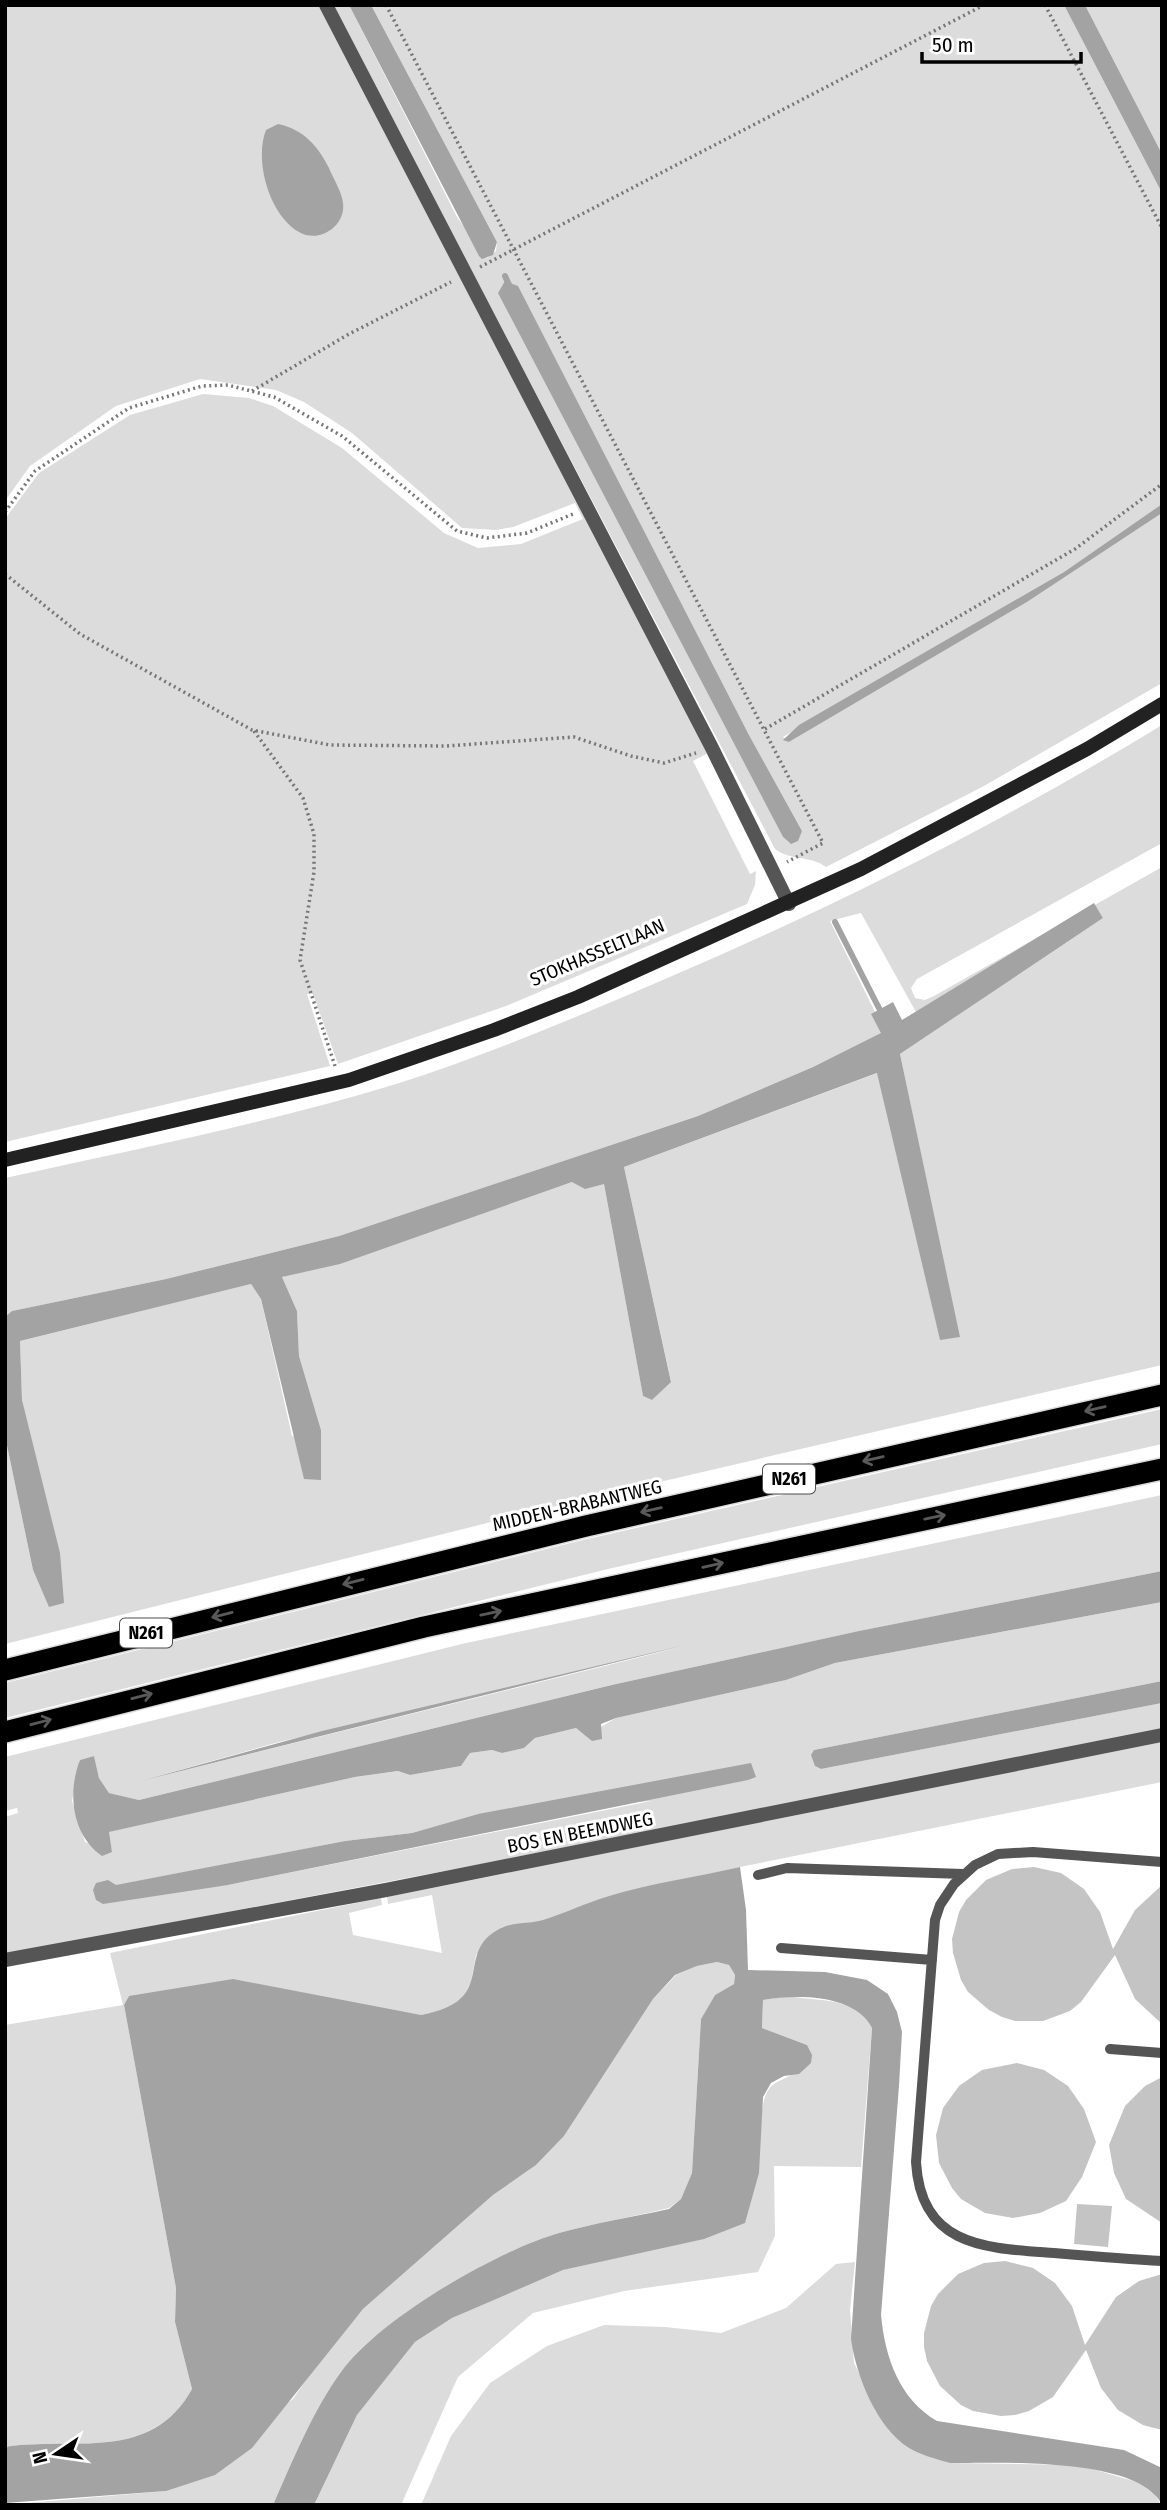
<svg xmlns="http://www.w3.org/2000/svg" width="1167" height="2510" font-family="'Fira Sans Condensed',sans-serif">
<rect width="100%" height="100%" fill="#fff"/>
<path fill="#dcdcdc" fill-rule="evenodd" d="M5,5H321L708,753L693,761L750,874L756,871L755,885L747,904L506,1006L338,1064L313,994H307L330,1066L5,1142V519L39,473L130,415L203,394L249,398L273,406L342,448L444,533L478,548L521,544L583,519L575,503L513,527L496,530L462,528L352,433L304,402L276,390L200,379L116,406L30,466L5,501Z
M332,5H349L457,217L487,258L496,251L497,242L371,5H1064L1162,193V504L1064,572L783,737L789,742L1027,602L1162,513V683L984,786L826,867C810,855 790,861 775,849ZM518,287L749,735L802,831L790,843L783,837L651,583Z
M1085,5H1162V154Z
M1162,725V843L917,979L911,988L915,998L925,1000L934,996L1162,867V1365L539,1510L5,1644V1436L33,1570L49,1606L22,1400L20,1341L251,1284L261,1299L292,1436L321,1430L299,1356L297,1311L282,1277L572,1182L604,1184L643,1396L652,1400L671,1381L624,1167L878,1073L940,1339L959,1337L900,1054L1103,918L1097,908L916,1012L861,913L830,921L875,1012L872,1014L882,1033L813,1067L698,1116L339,1236L166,1279L12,1311L6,1318L5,1178C136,1149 268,1123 396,1084C487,1055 577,1017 665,979C836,906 1003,822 1162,725Z
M1162,1409V1444L608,1569L5,1718V1683L583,1540Z
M1162,1495V1571L860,1631L616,1684L139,1800L109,1793L99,1778L94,1756L80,1760L72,1801L85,1842L112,1852L108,1832L355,1777L399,1771L410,1775L461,1766L470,1753L492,1750L502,1753L524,1748L535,1738L576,1728L587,1735L616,1718L786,1680L835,1663L1162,1602V1681L814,1750L815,1766L821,1769L1162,1703V1729L751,1813L5,1954V1817L18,1813L17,1808L5,1811V1757L466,1643ZM685,1646L137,1782L279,1742ZM651,1801L228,1885L93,1890L345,1841L412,1833L478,1814Z
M1162,1742V1782L740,1867L609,1896L539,1922L502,1927L476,1955L471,1982L464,1998L447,2010L421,2015L129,1996L124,2005L176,2288L175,2322L192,2389C149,2464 74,2436 5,2447V2025L123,2005L110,1953L381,1898L382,1905L349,1913L353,1935L442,1953L432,1895L388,1904L387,1897Z
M717,1962L729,1965L735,1975L734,1984L715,1995L701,2019L692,2173L681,2199L669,2208C632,2217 595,2223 559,2233C496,2251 379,2319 341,2372C312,2412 293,2460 273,2505H5L166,2491L293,2399L319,2361L363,2309L493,2195L536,2165L564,2136L653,1999L676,1975L697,1966Z
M788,1996C820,2002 856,1996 872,2028L861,2167L774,2166L775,2236L758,2272L624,2291L533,2313L458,2377L401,2505H314L357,2415L415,2342L452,2318L504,2294L563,2270L632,2254L760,2127C765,2072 774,2090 811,2063L807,2045L762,2028L763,2000Z
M855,2262L850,2310L854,2363L882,2419L908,2447L950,2463L1079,2465L1140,2483L1153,2491L1161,2505H421L451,2436L490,2383L547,2346L604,2325L665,2327L721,2333L786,2308L836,2264Z"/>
<path fill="#a3a3a3" d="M349,5H371L497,242L493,255L482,259L479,256Z
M1064,5H1085L1162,154V193Z
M278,124C303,129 318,146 329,168C333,178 342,192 343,203C346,226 319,244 299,232C269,215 254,160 266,130Z
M505,281L518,286L749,735L802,831L798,841L791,844L783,837L498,293Z
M1162,504V513L1027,602L789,742L783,740L799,725L1064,572Z
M1094,903L1103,918L900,1054L960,1337L940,1340L877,1073L624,1167L671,1382L652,1400L643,1396L604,1184L585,1189L572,1182L340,1264L282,1277L297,1311L299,1356L321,1430V1480L304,1479L261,1299L251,1284L20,1341L22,1400L60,1553L64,1603L49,1607L33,1570L5,1436V1317L12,1311L166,1279L339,1236L698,1116L813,1067L881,1033L871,1014L893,1002L902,1020Z
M1162,1571V1602L835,1663L786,1680L616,1718L601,1724L602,1739L592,1741L576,1728L535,1738L524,1748L502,1753L492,1750L470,1753L461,1766L410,1775L398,1771L355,1777L109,1832L112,1852L102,1856C72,1835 67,1793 80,1760L94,1756L99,1778L109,1793L139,1800L616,1684L859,1631Z
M685,1645L137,1782L322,1731Z
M1162,1681V1703L821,1769L815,1766L811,1755L814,1750Z
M751,1763L756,1777L748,1780L228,1885L103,1904L96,1900L93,1890L96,1883L108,1880L116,1885L345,1841L412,1833L478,1814Z
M740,1867L746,1910L748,1970L825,1972L867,1980L888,1994L897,2012L902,2032L899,2086L881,2315C885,2357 899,2399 937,2421L1124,2450L1162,2468V2505C1140,2456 997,2463 950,2463C936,2459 921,2455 909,2448C876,2427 856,2375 851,2339L872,2028C855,1994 797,1994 763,2000L762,2028L807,2045L812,2055L811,2063L799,2074L784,2076L771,2083L763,2097L759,2173L745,2223L704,2239L563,2270L452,2318L415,2342L357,2415L314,2505H273C293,2460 312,2412 341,2372C379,2319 496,2251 559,2233C595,2223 632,2217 669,2209L681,2199L692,2173L701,2019L715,1995L734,1984L735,1975L729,1965L717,1962L697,1966L675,1975L653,1999L564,2136L536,2165L493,2195L363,2309L252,2448L215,2475L166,2491L5,2503V2447C73,2436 150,2464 192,2389L175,2322L176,2288L124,2005L129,1996L233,1979L421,2015C502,2000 451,1953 501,1928C513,1922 530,1924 543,1920C565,1913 586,1903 609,1896C651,1883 697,1877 740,1867Z"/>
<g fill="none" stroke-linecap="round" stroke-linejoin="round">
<path stroke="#a3a3a3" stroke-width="6" d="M505,276L510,287
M835,922L883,1016"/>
</g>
<path fill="#c4c4c4" d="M1034,1867L1061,1873L1084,1889L1100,1912L1113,1949L1135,1910L1162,1885V2024L1135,1999L1115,1955L1081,2002L1070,2011L1043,2021H1015L1002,2017L989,2010L968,1992L961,1980L953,1953L952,1939L959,1912L966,1900L986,1880L1012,1869Z
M1017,2063L1044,2070L1068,2086L1084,2109L1096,2142L1082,2177L1066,2201L1040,2213L1013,2218L985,2213L961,2199L952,2188L939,2163L936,2135L943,2108L959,2086L982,2070Z
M1162,2077V2223L1126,2199L1114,2173L1109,2145L1125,2106L1145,2086Z
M1077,2204L1112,2206L1108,2247L1074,2244Z
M1005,2261L1033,2268L1055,2283L1072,2306L1085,2345L1116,2297L1139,2281L1162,2274V2430L1143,2425L1118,2410L1101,2388L1086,2350L1053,2397L1029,2411L1015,2415L1001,2416L973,2411L961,2405L940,2386L927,2361L924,2347V2333L931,2306L938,2294L958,2274L984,2263Z"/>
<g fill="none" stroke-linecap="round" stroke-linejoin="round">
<g stroke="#dbdbdb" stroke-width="24">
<path id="highway" d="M5,1670L586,1526L1162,1395
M5,1732L424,1627L1162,1469"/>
</g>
<path stroke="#777" stroke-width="3.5" stroke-dasharray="2 3.5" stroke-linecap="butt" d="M386,5L823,843L787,862
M1045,5L1162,228
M480,267L984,5
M252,391L349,334L451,282
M5,512L35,471L129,408L202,386L228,385L274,397L342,436L457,531L487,538L527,533L573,514
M5,574L80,634L252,730L330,745L446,746L574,737L631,756L664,763L696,753
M765,729L1075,549L1162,484
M254,731L303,798L314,834V872L300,960L335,1066"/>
<path stroke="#555" stroke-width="10" d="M1162,1862L1033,1852L998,1854L975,1865L954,1884L940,1905L935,1920L916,2162C921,2248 987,2248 1054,2253C1090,2256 1126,2259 1162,2261
M758,1875L787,1868L963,1874
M781,1948L932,1960
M1110,2049L1162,2053"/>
<path stroke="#555" stroke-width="14" d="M326,5L711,746L789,904
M5,1960L386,1890L1162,1735"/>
<path stroke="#222" stroke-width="14" d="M5,1160L349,1080L494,1030L578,997L861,869L1087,749L1162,704"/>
<use href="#highway" stroke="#000" stroke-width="21"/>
</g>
<defs><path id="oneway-shaft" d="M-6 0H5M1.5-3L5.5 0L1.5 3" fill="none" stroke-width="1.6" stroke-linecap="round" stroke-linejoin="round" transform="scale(1.75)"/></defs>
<g stroke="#595959">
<use href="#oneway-shaft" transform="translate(1095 1409) rotate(167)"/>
<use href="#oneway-shaft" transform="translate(873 1459) rotate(167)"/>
<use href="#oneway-shaft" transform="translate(651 1510) rotate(167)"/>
<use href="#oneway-shaft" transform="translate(935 1517) rotate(-12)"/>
<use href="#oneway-shaft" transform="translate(713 1565) rotate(-13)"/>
<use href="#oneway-shaft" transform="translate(353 1582) rotate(166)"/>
<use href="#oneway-shaft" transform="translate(491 1613) rotate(-12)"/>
<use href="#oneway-shaft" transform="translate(222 1615) rotate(166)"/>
<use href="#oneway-shaft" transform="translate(142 1696) rotate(-14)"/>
<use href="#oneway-shaft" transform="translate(41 1722) rotate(-15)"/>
</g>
<g text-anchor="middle" stroke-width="6" stroke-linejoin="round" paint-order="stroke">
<g fill="#fff" stroke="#4c4c4c" stroke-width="2">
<rect x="763" y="1464.5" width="52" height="29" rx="5"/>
<rect x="120" y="1618.5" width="52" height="29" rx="5"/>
</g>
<g font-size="18" font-weight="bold" fill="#000">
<text x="789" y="1485">N261</text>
<text x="146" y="1639">N261</text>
</g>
<g font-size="19" fill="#000" stroke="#fff">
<text transform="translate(597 952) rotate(-23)" y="7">STOKHASSELTLAAN</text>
<text transform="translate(577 1505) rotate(-13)" y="7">MIDDEN-BRABANTWEG</text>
<text transform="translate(580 1832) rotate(-11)" y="7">BOS EN BEEMDWEG</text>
</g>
</g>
<rect width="1167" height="2510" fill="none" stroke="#000000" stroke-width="14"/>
<g transform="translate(56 2454) rotate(257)" stroke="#ffffff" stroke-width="5" paint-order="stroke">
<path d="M0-5L12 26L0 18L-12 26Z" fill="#000000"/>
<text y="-10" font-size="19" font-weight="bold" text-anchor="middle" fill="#000000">N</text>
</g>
<path d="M922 52v10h159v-10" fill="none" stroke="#000000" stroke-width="3.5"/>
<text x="932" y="52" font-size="21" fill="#000000" stroke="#ffffff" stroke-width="5" paint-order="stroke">50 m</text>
</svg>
